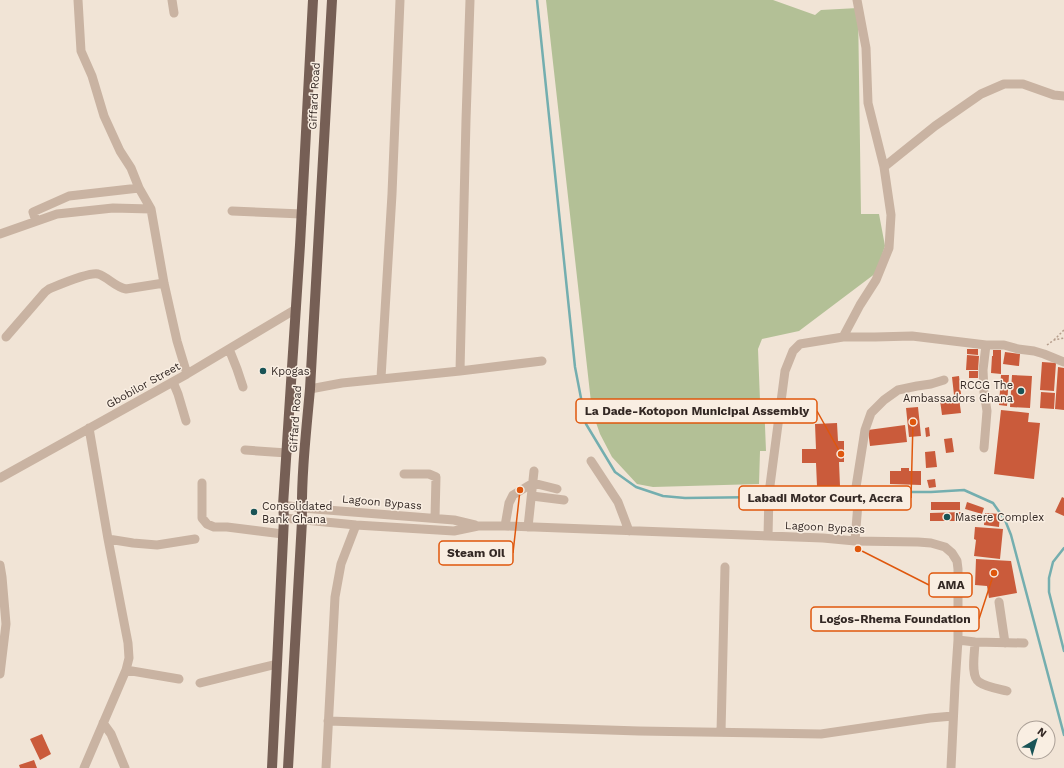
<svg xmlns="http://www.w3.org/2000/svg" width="1064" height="768" font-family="'Work Sans',sans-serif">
<rect width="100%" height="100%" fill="#f1e4d6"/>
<path fill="#b3c096" d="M546,0H773L815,15L821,10L858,8L861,214H879L885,246L876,273L799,331L762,339L758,349L760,401H764L766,451H760L759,484L653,487L637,484L612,457L600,434L592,411Z"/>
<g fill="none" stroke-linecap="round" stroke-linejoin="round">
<path stroke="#74aeaf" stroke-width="2.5" d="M537,0L575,367L586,424L615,472L636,487L663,496L685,498L846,496L855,495
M860,494L874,492H931L964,490L993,503L1005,520L1011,535L1064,735
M1064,548L1053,562L1049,578V592L1064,651"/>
</g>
<path fill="#ca5b3b" d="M967,349H978V355L967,354Z
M993,350H1001V374L991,373L992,356H993Z
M1005,352L1020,354L1019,366L1003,364Z
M967,355L979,356L978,370H966Z
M1042,362L1056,363L1054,391L1040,390Z
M1058,367L1064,368V410L1055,409Z
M969,371H978V378H969Z
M1001,375H1009L1007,406L999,405Z
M1012,375L1032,376L1030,408L1010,407Z
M959,376L961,394L954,395L952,377Z
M1041,392L1055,393L1054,409L1040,408Z
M959,398L961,413L942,415L940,400Z
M918,407L921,436L909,437L906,408Z
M1001,410L1029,413L1028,422L1040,423L1034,479L994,474Z
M837,423L838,441H844V462H839L840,486H817L816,463H802V449H816L815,424Z
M905,425L907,442L870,446L868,430Z
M929,427L930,436L926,437L925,428Z
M952,438L954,452L946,453L944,439Z
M935,451L937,467L926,468L925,452Z
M901,468H909V471H921V485L890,484V471H901Z
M935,479L936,487L929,488L927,480Z
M1062,497L1064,498V516L1055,512Z
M931,502H960V510H931Z
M967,502L984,508L982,514L965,509Z
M963,512L964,521H930V513Z
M985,513L1000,514L999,527L984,525Z
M975,527L1003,529L1000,559L974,556L976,540L974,539Z
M976,559L1011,561L1017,593L989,598L987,586L975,585Z
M42,734L51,754L40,760L30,739Z
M34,760L37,768H20L19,765Z"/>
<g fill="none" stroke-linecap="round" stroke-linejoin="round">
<path stroke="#b59d8c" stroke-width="1.5" stroke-dasharray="2 2" stroke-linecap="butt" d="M1054,340L1064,330
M1047,345L1054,340L1064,338"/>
<path stroke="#c9b3a2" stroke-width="9" d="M78,0L81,51L92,76L104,116L120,151L131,168L139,188L151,209L164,283L177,341L187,374
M172,0L174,13
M884,167L935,126L981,94L1004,84H1023L1054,95L1064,96
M232,211L302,214
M36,221L33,212L69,196L139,188
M0,234L57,214L113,208L151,209
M6,337L45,292L49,289C59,285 88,272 98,274C108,277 115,287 126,289L164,283
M843,337L860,305L876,280L889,248L891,215L884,167L868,103L866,48L857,0
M229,349L237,369L243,387
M460,371L466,120L470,0
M381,378L392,194L400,0
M173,382L178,394L186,421
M310,389L342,383L460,371L542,361
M984,448L987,411L984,392L983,370L986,345
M245,450L287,453
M591,461L618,502L629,531
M404,474H429L436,477L435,518
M0,478L187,374L296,309
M202,483V518L207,524L214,527H227L283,534
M532,496L564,500
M283,505L302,508L454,520L475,525
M284,518L356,525L454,531L478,526H505L823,538L855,541L918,542L931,543L945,547L952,553L957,561L958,569V640L955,685L951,768
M505,526L509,503L513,495L533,483L557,489
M528,527L534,471
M768,536L769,493L785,371L793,351L800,344L843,337H875L912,336L986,345H1004L1018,349L1034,351L1044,354L1064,362
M108,539L133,543L157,545L195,539
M855,541L858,503L856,487L865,430L871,413L884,400L898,390L917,386L931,384L944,380
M0,565L2,577L6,624L0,674
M999,602L1005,643
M958,640L975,642L1024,643
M975,642C975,652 970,676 979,682C986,687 999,689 1007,691
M126,670L179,679
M200,683L277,664
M328,721L639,731L821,734L930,718L953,716
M103,723L111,734L125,768
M721,732L725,567
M84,768L126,670L129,658L128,643L108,539L89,428
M326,768L335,597L341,564L356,525"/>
<path stroke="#765f55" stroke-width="10" d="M272,768L284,518L283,505L300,245L313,0
M288,768L302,521C301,477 306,433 310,389L332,0"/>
</g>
<g fill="#195356" stroke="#f9eee2" stroke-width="1.5">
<circle cx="263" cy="371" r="4"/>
<circle cx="1021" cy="391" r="4"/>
<circle cx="254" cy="512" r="4"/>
<circle cx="947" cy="517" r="4"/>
</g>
<g text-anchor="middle" stroke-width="3" stroke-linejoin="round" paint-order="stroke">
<g font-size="11" fill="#342925" stroke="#f9eee2">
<text transform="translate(314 96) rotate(-87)" y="4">Giffard Road</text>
<text transform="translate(143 385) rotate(-29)" y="4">Gbobilor Street</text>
<text transform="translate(295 419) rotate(-86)" y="4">Giffard Road</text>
<text transform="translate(382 502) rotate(5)" y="4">Lagoon Bypass</text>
<text transform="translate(825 527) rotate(3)" y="4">Lagoon Bypass</text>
</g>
<g font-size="11" fill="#342925" stroke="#f9eee2" text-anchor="start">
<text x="271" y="375">Kpogas</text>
<text x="1013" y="389" text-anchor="end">RCCG The<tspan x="1013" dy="13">Ambassadors Ghana</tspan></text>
<text x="262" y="510">Consolidated<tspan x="262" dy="13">Bank Ghana</tspan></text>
<text x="955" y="521">Masere Complex</text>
</g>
</g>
<path fill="none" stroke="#df570d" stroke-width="1.5" d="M841 454L817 411M913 422L911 498M520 490L513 553M858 549L929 585M994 573L979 619"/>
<g fill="#df570d" stroke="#f9eee2" stroke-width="1.5">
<circle cx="841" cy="454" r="4"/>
<circle cx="913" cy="422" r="4"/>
<circle cx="520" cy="490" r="4"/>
<circle cx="858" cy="549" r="4"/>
<circle cx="994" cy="573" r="4"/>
</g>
<g fill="#f9eee2" stroke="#df570d" stroke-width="1.5">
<rect x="576" y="399" width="241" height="24" rx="4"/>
<rect x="739" y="486" width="172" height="24" rx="4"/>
<rect x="439" y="541" width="74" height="24" rx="4"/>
<rect x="929" y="573" width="43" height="24" rx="4"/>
<rect x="811" y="607" width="168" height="24" rx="4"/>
</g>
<g font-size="12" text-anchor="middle" font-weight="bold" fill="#342925">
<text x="697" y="415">La Dade-Kotopon Municipal Assembly</text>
<text x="825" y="502">Labadi Motor Court, Accra</text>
<text x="476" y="557">Steam Oil</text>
<text x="951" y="589">AMA</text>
<text x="895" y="623">Logos-Rhema Foundation</text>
</g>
<g transform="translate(1036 740) rotate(38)"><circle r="19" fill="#f9eee2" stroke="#aa9f96"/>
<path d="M0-3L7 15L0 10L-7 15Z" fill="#195356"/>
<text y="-6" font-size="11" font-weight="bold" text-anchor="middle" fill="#342925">N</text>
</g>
</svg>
